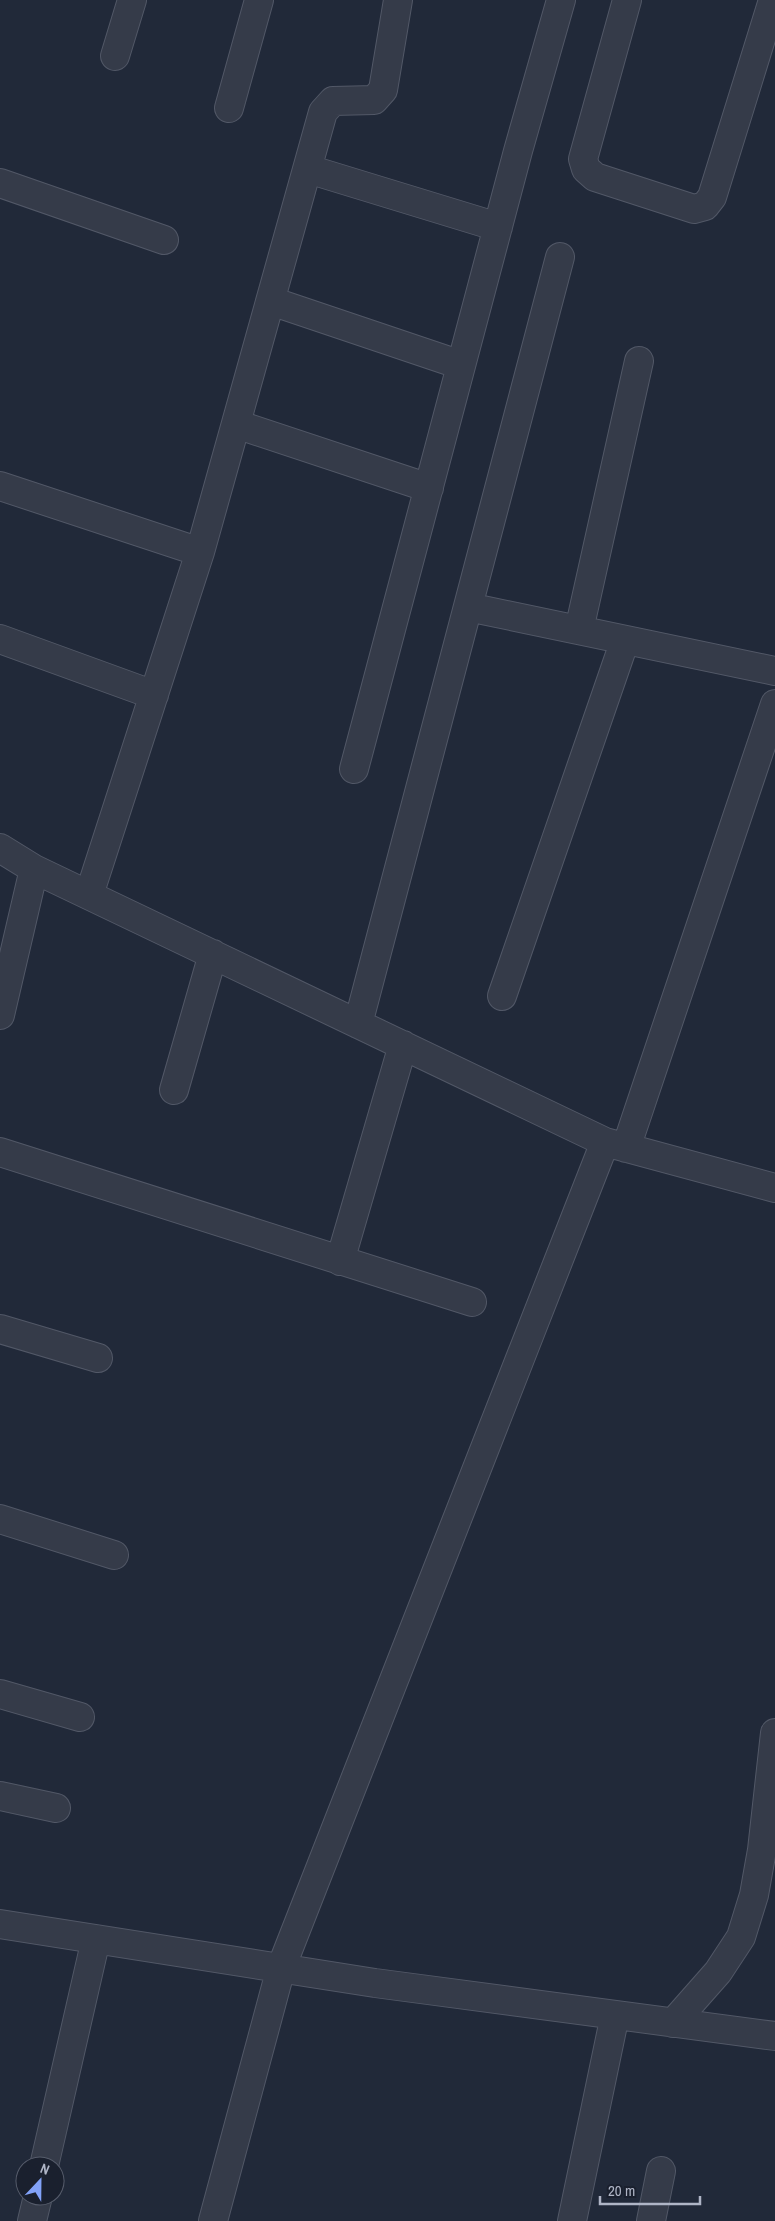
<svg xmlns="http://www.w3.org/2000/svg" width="775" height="2221" font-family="'Archivo Narrow',sans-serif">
<rect width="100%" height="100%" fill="#212939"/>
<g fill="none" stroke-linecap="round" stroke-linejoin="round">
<g stroke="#525867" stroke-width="30">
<path id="minor" d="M627,0L583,159L586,169L595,177L694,209L705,206L712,197L773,0
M115,56L132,0
M229,108L259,0
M308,169L498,227
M0,183L164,240
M271,301L461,365
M236,424L429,488
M0,486L200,552
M468,607L775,671
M579,630L639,361
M0,639L154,695
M354,769L518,151L561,0
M0,848L34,869L605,1142L775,1188
M89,895L200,552L323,112L333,101L374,100L383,90L398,0
M502,996L625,640
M0,1015L34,869
M358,1024L560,257
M174,1090L213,954
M626,1148L775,704
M0,1152L472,1302
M340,1261L403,1045
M0,1329L98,1358
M0,1519L114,1555
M0,1694L80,1717
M0,1796L56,1808
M0,1924L375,1983L775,2036
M673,2023L718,1972L741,1937L754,1895L762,1850L775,1733
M44,2166L96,1939
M32,2221L38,2196
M213,2221L281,1968L605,1142
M572,2221L615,2015
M651,2221L661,2171"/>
</g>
<use href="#minor" stroke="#353b49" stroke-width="28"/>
</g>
<g transform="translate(40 2181) rotate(22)"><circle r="24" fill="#1a202e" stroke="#565c6b"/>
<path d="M0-4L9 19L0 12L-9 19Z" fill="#82a2f8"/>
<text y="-8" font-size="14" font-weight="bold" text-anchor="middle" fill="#afb5c6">N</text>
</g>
<path d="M600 2196v8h100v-8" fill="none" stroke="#afb5c6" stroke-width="2.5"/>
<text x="608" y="2196" font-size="15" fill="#afb5c6" stroke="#1a202e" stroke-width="4" paint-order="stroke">20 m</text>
</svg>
